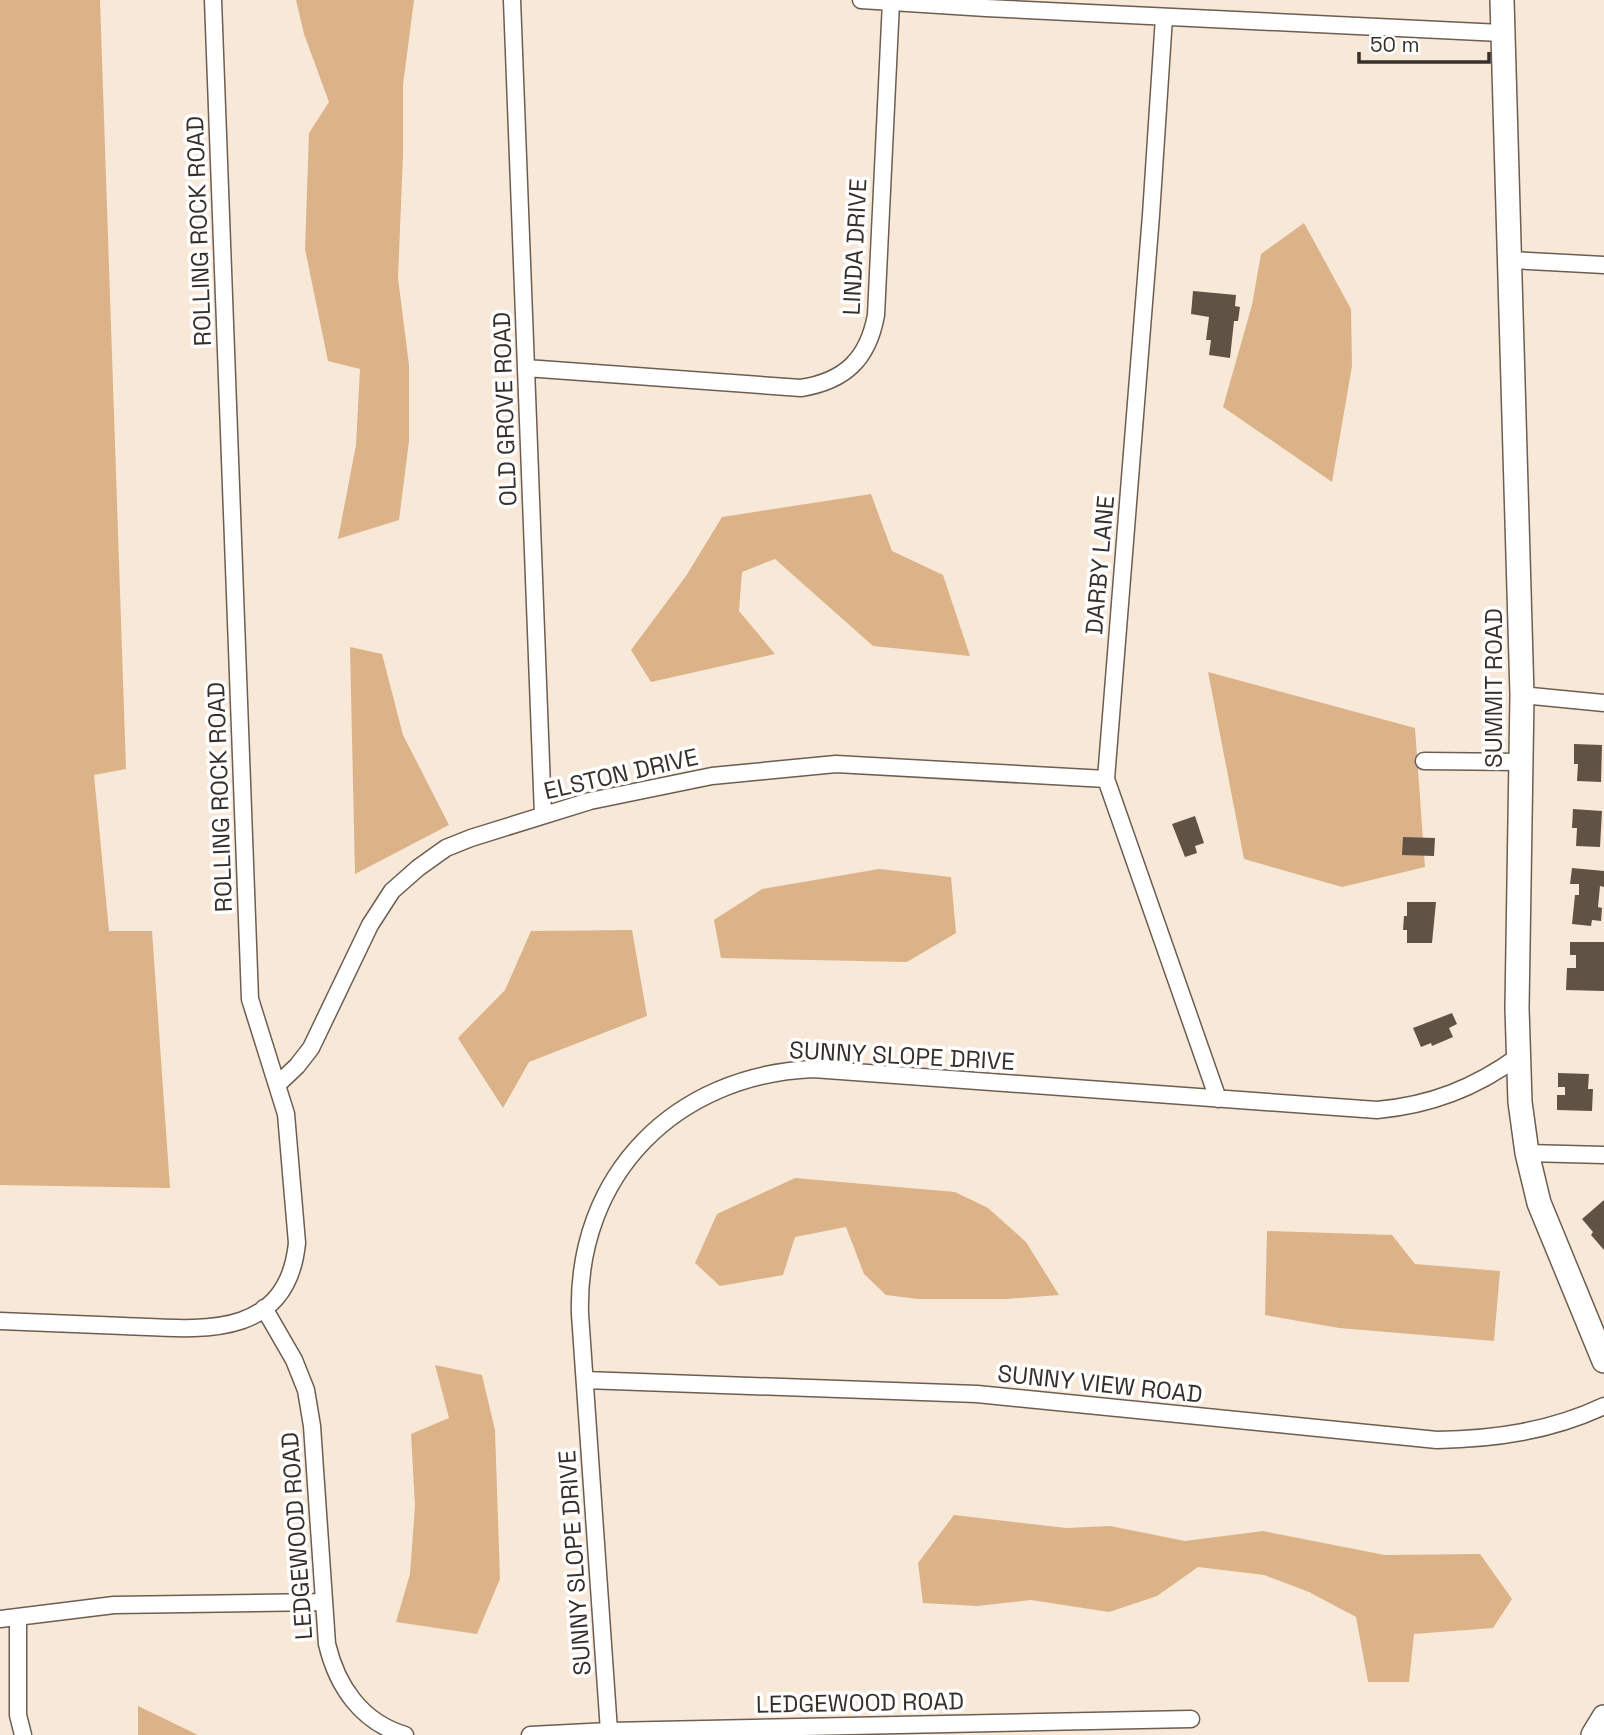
<svg xmlns="http://www.w3.org/2000/svg" width="1604" height="1735" font-family="'Space Grotesk',sans-serif">
<rect width="100%" height="100%" fill="#f8e8d8"/>
<path fill="#dcb389" d="M0,0H100L126,769L94,775L109,931H152L170,1188L0,1185Z
M296,0H414L403,85V155L398,278L409,365V441L399,520L338,539L356,445L360,369L328,361L305,249L309,133L329,102L304,34Z
M1304,223L1351,309L1352,366L1332,482L1223,407L1252,305L1261,254Z
M871,494L892,551L943,575L970,656L873,646L775,559L742,572L739,611L775,654L651,682L631,650L686,576L722,517Z
M350,647L382,654L403,735L449,825L355,874Z
M1208,672L1415,728L1425,867L1342,887L1244,859Z
M879,869L951,877L956,933L907,962L721,958L714,920L762,889Z
M632,930L647,1016L529,1062L503,1108L458,1038L505,990L531,931Z
M795,1178L955,1192L988,1208L1026,1242L1059,1295L1006,1299H918L886,1295L864,1274L846,1227L795,1237L783,1275L720,1286L695,1263L717,1214Z
M1267,1231L1392,1235L1415,1264L1500,1271L1494,1341L1339,1328L1265,1315Z
M435,1365L482,1375L495,1430L500,1579L477,1634L396,1622L410,1574L415,1506L411,1434L449,1418Z
M954,1515L1066,1528L1110,1526L1185,1541L1263,1531L1385,1555L1480,1554L1512,1599L1493,1628L1414,1634L1409,1682H1368L1356,1617L1309,1592L1264,1575L1198,1567L1157,1596L1109,1612L1031,1600L977,1606L923,1603L918,1563Z
M138,1706L198,1735H138Z"/>
<path fill="#605346" d="M1193,291L1236,295L1235,306L1240,307L1238,321H1234L1230,358L1209,355L1211,340H1206L1209,317L1191,314Z
M1574,744L1602,745L1601,782L1577,781L1578,764H1574Z
M1573,809L1602,811L1600,847L1576,846L1577,828H1572Z
M1195,816L1204,843L1195,846L1197,853L1185,857L1172,824Z
M1403,837L1435,838L1434,856L1402,855Z
M1572,868L1604,871V887L1600,886L1598,907L1602,908L1601,921L1592,920L1591,926L1572,924L1575,895H1579V884H1570Z
M1407,902H1436L1432,943H1407V930H1403L1404,916H1407Z
M1570,942H1604V991L1566,990L1567,968H1576V955H1570Z
M1452,1013L1457,1024L1449,1028L1453,1037L1432,1046L1431,1043L1421,1047L1413,1028Z
M1558,1073L1589,1074L1588,1089H1593L1592,1111L1557,1110V1095H1565V1087H1558Z
M1604,1200V1250L1591,1235L1593,1232L1582,1219Z"/>
<g fill="none" stroke-linecap="round" stroke-linejoin="round">
<g stroke="#6c5e51" stroke-width="19">
<path id="minor" d="M512,0L543,815
M861,0L986,8L1501,33
M1164,17L1151,215L1106,779L1218,1099
M1510,260L1604,265
M526,368L801,388C845,381 868,359 876,315L891,2
M1522,695L1604,703
M1424,761L1521,762
M278,1084L297,1066L311,1048L370,925L392,891L418,868L446,848L471,838L590,801L712,776L836,764L1106,779
M1527,1153L1604,1155
M264,1308L294,1360L306,1390L312,1426L327,1644C337,1686 361,1722 405,1735
M0,1321C41,1323 83,1324 124,1326C197,1329 287,1342 297,1243L286,1114L250,999L213,0
M585,1380L977,1394L1437,1440C1495,1439 1551,1431 1604,1406
M18,1617V1715L23,1735
M0,1619L114,1605L324,1602
M609,1731L580,1314C576,1174 676,1075 813,1069L1377,1110C1431,1105 1475,1088 1519,1056
M530,1735L609,1731L1191,1719"/>
</g>
<g stroke="#6c5e51" stroke-width="26">
<path id="secondary" d="M1502,0L1522,695L1517,1008L1520,1102L1527,1153L1539,1203L1604,1361
M1593,1735L1604,1717"/>
</g>
<use href="#minor" stroke="#fff" stroke-width="16"/>
<use href="#secondary" stroke="#fff" stroke-width="23"/>
</g>
<g text-anchor="middle" stroke-width="7" stroke-linejoin="round" paint-order="stroke">
<g font-size="24" fill="#36302a" stroke="#fff">
<text transform="translate(199 231) rotate(-92)" y="8">ROLLING ROCK ROAD</text>
<text transform="translate(855 247) rotate(-87)" y="8">LINDA DRIVE</text>
<text transform="translate(505 409) rotate(-92)" y="8">OLD GROVE ROAD</text>
<text transform="translate(1100 565) rotate(-85)" y="8">DARBY LANE</text>
<text transform="translate(1494 688) rotate(-90)" y="8">SUMMIT ROAD</text>
<text transform="translate(621 774) rotate(-13)" y="8">ELSTON DRIVE</text>
<text transform="translate(220 797) rotate(-92)" y="8">ROLLING ROCK ROAD</text>
<text transform="translate(902 1056) rotate(3)" y="8">SUNNY SLOPE DRIVE</text>
<text transform="translate(1100 1384) rotate(6)" y="8">SUNNY VIEW ROAD</text>
<text transform="translate(297 1536) rotate(-94)" y="8">LEDGEWOOD ROAD</text>
<text transform="translate(575 1563) rotate(-94)" y="8">SUNNY SLOPE DRIVE</text>
<text transform="translate(860 1703) rotate(-1)" y="8">LEDGEWOOD ROAD</text>
</g>
</g>
<path d="M1359 52v10h130v-10" fill="none" stroke="#36302a" stroke-width="3.5"/>
<text x="1370" y="52" font-size="21" fill="#36302a" stroke="#ffffff" stroke-width="5" paint-order="stroke">50 m</text>
</svg>
